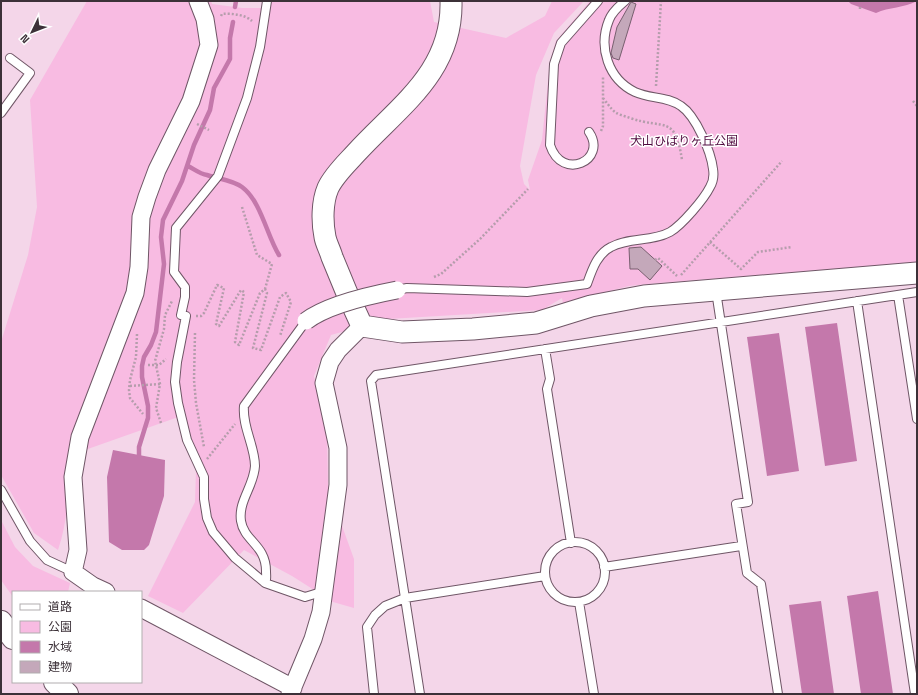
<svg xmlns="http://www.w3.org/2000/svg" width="918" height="695" font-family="'Space Grotesk','Noto Sans JP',sans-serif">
<rect width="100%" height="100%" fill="#f4d6e9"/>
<path fill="#f8bbe2" d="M87,1H211L212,4L242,8H262L267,1H430L434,22L506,38L545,16L552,1H584L554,33L536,75L520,166L524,184L530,190L528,180L542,140L550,62L556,41L590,1H917V262L647,284L629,286L563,303L562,298L542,310L388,319L331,335L314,376L327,434L328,487L354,559V608L333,602L292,576L244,550L183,613L148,596L195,502L196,470L184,415L68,456C68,490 69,518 58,550L34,533L1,475V342L28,255L37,207L30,100Z
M1,520L15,547L33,566L70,583L68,592H13V597L1,580Z"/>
<path fill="#c478ab" d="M848,1H917C904,8 889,7 876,13L851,4Z
M837,323L857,461L825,466L805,327Z
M779,333L799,471L767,476L747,337Z
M113,450L165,460L164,496L149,545L144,550H122L109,542L107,477Z
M878,591L893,694H861L847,596Z
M821,601L834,694H802L789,605Z"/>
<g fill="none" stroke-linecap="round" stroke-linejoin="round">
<path stroke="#c478ab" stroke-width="4.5" d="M235,7L236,1
M188,166C194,169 200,174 207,175C219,179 232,180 242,187C261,201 267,236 279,255
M139,456V447L148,418V406L142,377V366L144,357L151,345L156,332L164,264L161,237L163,220L182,181L194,145L210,110L214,88L230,59V38L233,22"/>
</g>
<path fill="#c4a8ba" stroke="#785f6f" d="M631,2L636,4L619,60L613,58L611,53L617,27Z
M641,247L662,266L650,280L638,269H630L629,248Z"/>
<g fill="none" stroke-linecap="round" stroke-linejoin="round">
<g stroke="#6f5666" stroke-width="10">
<path id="service" d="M267,1L260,47L247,98L218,176L176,228L174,272L185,287V297L181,315L186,316L177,362L175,382L178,403L187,440L204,477V499L207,518L213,532L235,558L265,583C267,580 266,576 266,571C266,545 244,541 241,521C238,501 254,486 255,466C255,446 242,427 244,406L306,321
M1,113L30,73L10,58
M589,132C608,160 562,182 550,145L554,64L561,43L598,1
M397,290L407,288L527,292L587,284C592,270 597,254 611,247C629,237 652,242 670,232C682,225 704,199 710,187C713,182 714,175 713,169C711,152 696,116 681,106C667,96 650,99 635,92C608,79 598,47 609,20C612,12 619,6 625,1
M716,291L748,502L736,504L747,573L761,584L778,694
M898,295L917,419
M857,301L915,694
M545,349L550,379L547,389L571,543
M1,490L30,541L47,560L73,572
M545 572a30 30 0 1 1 60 0a30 30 0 1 1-60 0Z
M604,567L741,546
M265,583L305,597L318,593H324
M579,602L594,694
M374,694L367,627L375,615L385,606L405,598L371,381L376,375L917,292
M420,694L405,598L545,576"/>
</g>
<g stroke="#6f5666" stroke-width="19">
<path id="minor" d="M106,592L93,586L73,572L78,550L73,477L80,437L135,293L139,267L141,217L147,197L157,170L191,101L209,45L205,19L198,1
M141,608L293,688
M290,694L313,639L321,612L338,485V448L324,383L330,362L338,350L362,326"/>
</g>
<g stroke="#6f5666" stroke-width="23">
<path id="tertiary" d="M451,1C453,72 399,106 356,153C347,163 334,175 328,188C322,202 322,222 325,237C326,243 330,250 332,257C341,280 351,303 362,326L402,332L473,329L536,323L591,306L644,296L917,273"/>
</g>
<g stroke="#6f5666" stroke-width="24">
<path id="secondary" d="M1,622L13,638
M55,682L67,694"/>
</g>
<path stroke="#b59dac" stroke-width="2.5" stroke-dasharray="2 2" stroke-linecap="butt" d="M860,9V6
M221,16L222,14C232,13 246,15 252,21
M656,86L661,1
M603,98C607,103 611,109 615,112C619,115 625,116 630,118C665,130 675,114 682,160
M913,101L917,106
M197,124L209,130
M601,131L603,126V76
M242,207L257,255L272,264L265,289
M710,242L741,269L758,252L792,247
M655,260L658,258L677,276
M681,275L782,161
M434,277L441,274L480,239L528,189
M196,316H201L204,313L217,285L224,288L216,324L219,326L241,290L244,292L235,342L239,345L260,293L265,289L267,293L253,348L261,350L280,297L286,293L291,302L280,336
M195,333L194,380L196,403L204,447
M137,334L136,357L130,380L129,390L130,398L143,414
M148,365H159L166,359
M130,386L160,384
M161,423L156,408L160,384L155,361L164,329L165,315L172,301
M207,459L235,424"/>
<use href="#service" stroke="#fff" stroke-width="8"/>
<use href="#minor" stroke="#fff" stroke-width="17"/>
<use href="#tertiary" stroke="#fff" stroke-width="21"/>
<use href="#secondary" stroke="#fff" stroke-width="22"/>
<g stroke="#6f5666" stroke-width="19" stroke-linecap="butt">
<path id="minor-bridge" d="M306,321C327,305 371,295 397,290"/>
</g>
<use href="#minor-bridge" stroke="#fff" stroke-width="17"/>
</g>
<g text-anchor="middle" stroke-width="3" stroke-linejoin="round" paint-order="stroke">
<g font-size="12" fill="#4f093e" stroke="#fff">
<text x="684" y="145">犬山ひばりヶ丘公園</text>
</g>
</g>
<rect width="918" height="695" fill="none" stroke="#3c3138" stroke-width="4"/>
<rect x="12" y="591" width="130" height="92" fill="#ffffff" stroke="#b1adaf"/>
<rect x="20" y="604" width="20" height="6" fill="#ffffff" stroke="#b1adaf"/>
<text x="48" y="611" font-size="12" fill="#3c3138">道路</text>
<rect x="20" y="621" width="20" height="12" fill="#f8bbe2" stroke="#b1adaf"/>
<text x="48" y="631" font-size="12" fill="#3c3138">公園</text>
<rect x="20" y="641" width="20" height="12" fill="#c478ab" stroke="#b1adaf"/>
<text x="48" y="651" font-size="12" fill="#3c3138">水域</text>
<rect x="20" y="661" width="20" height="12" fill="#c4a8ba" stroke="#b1adaf"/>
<text x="48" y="671" font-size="12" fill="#3c3138">建物</text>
<g transform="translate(32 32) rotate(227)" stroke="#ffffff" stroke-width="3" paint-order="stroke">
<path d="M0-3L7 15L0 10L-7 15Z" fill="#3c3138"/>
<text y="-6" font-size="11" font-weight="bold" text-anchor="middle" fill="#3c3138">N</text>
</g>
</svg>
